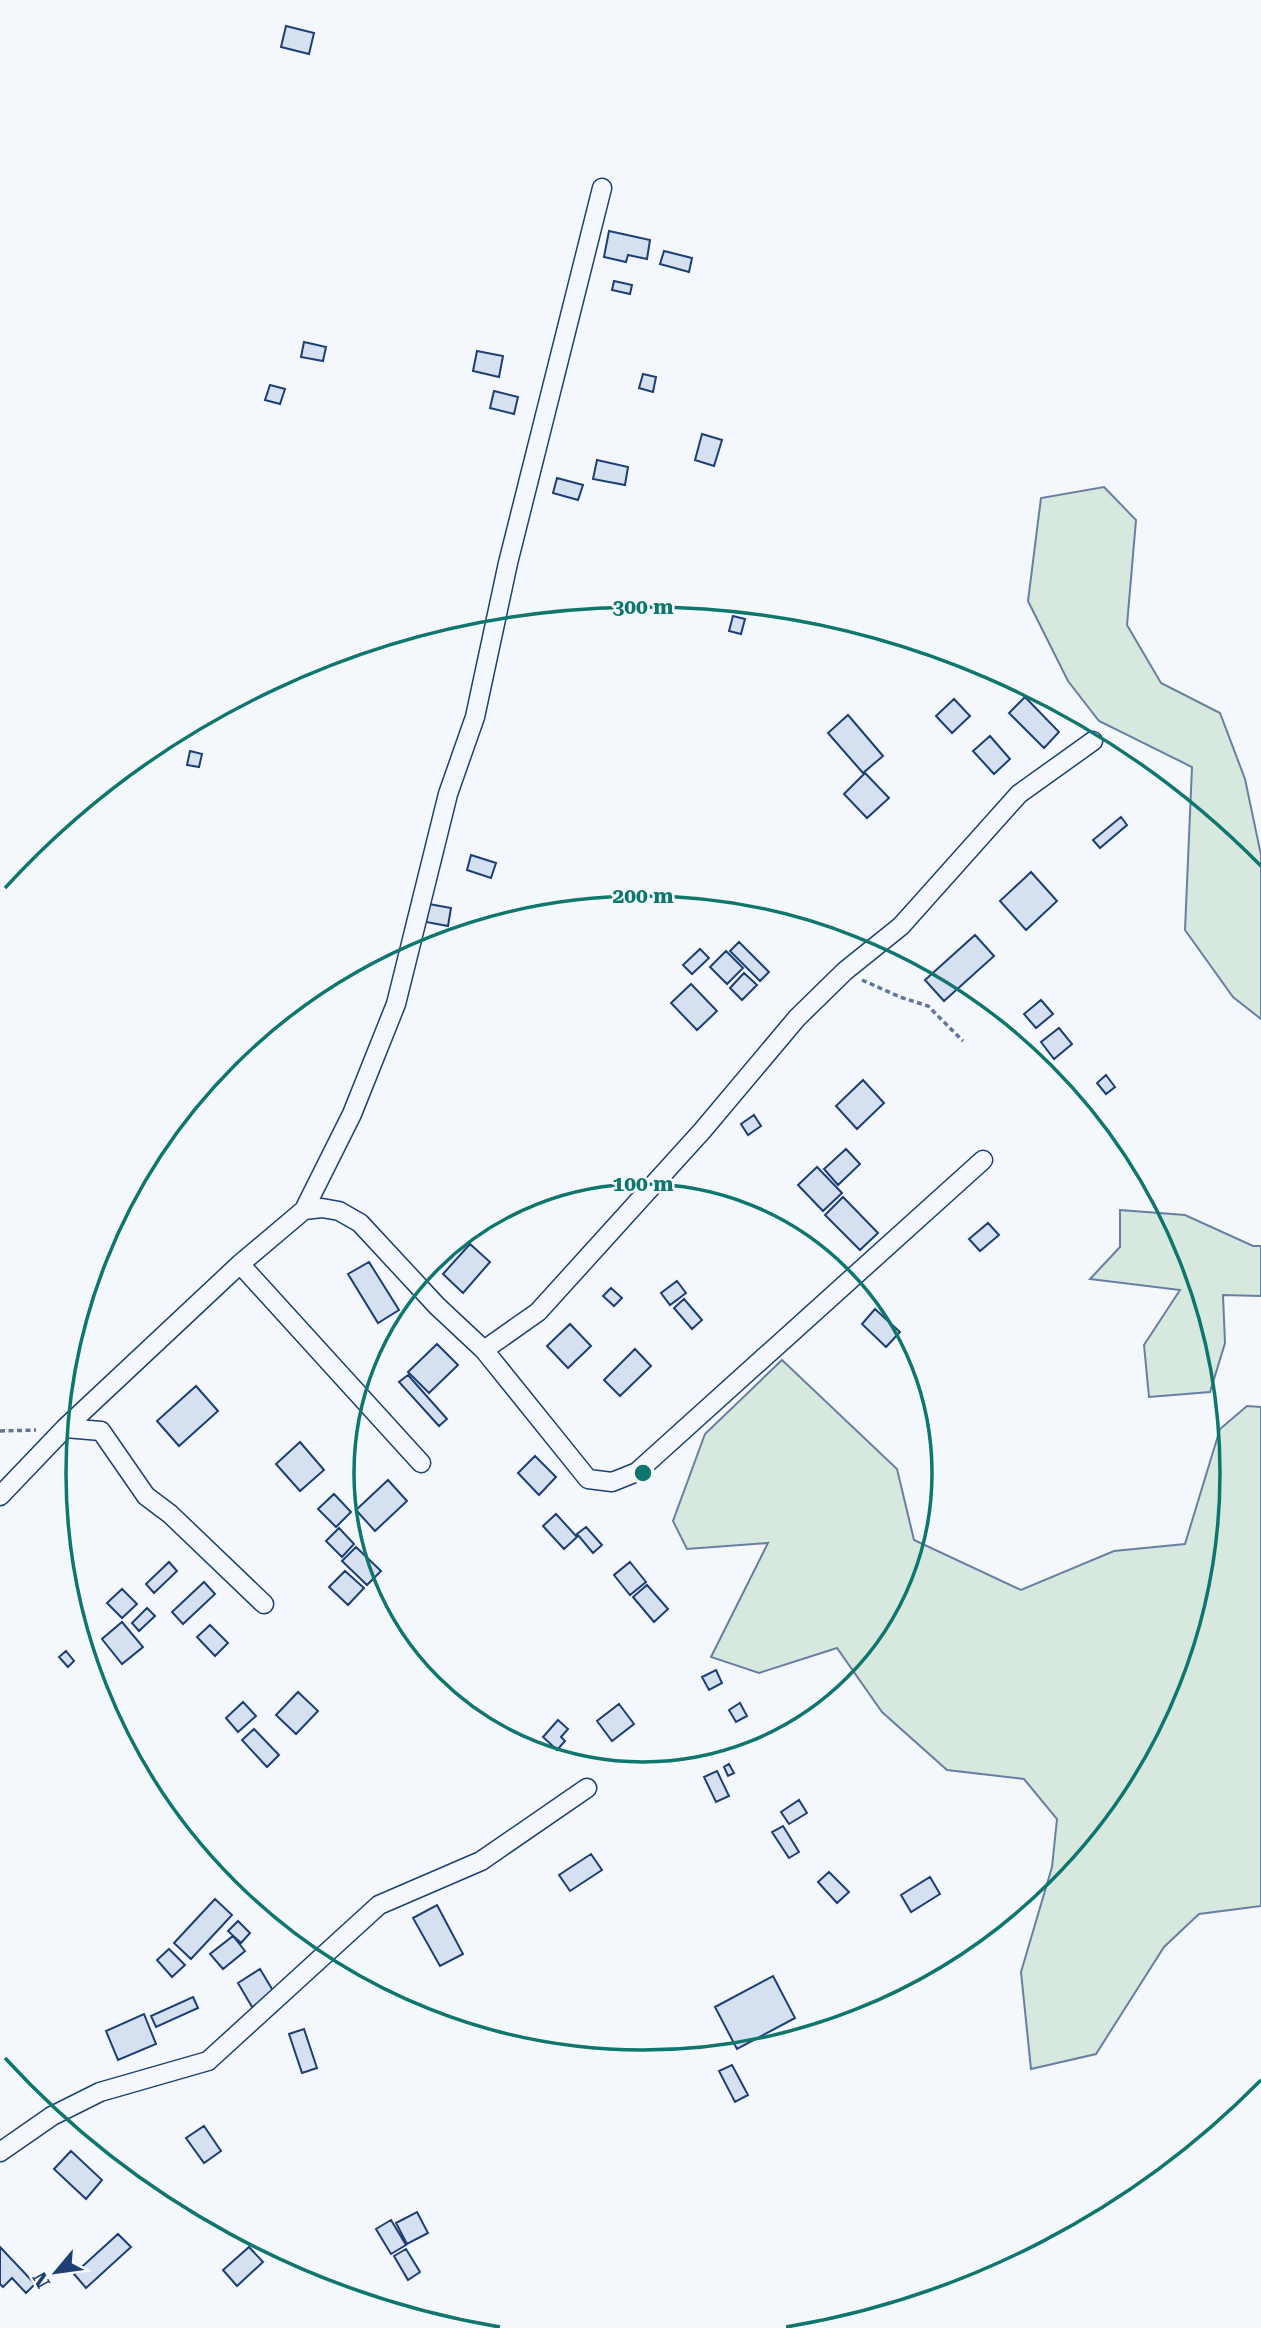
<svg xmlns="http://www.w3.org/2000/svg" width="1261" height="2328" font-family="'Roboto Serif',serif">
<rect width="100%" height="100%" fill="#f4f7fb"/>
<path fill="#d7e8df" stroke="#687fa3" stroke-width="2" d="M1104,487L1136,520L1127,625L1161,683L1220,713L1245,779L1261,855V1019L1233,997L1185,930L1192,767L1099,721L1068,681L1028,601L1041,498Z
M1120,1210L1185,1215L1253,1246H1261V1296L1223,1295L1225,1343L1210,1392L1149,1397L1144,1345L1180,1290L1090,1279L1120,1247Z
M782,1360L897,1469L914,1540L1021,1590L1114,1551L1185,1544L1220,1429L1247,1406L1261,1407V1906L1199,1914L1164,1947L1096,2054L1031,2069L1021,1972L1052,1867L1057,1819L1024,1779L947,1770L882,1712L837,1648L759,1673L711,1657L768,1543L687,1549L673,1521L705,1434Z"/>
<path fill="#d5e0f0" stroke="#1d3f73" stroke-width="2" d="M286,26L314,33L309,54L281,47Z
M609,231L650,240L647,259L628,255L626,262L604,257Z
M664,251L692,258L689,272L660,264Z
M614,281L632,285L630,294L612,290Z
M304,342L326,347L323,361L301,357Z
M477,351L503,356L499,377L473,371Z
M643,374L656,377L653,392L639,388Z
M270,385L285,389L280,404L265,400Z
M494,391L518,397L514,414L490,408Z
M702,434L722,440L714,466L695,460Z
M597,460L628,467L625,485L593,479Z
M557,478L583,485L578,500L553,493Z
M733,616L745,619L741,634L729,631Z
M1025,697L1059,732L1044,748L1009,713Z
M954,699L970,716L952,733L936,716Z
M848,715L883,756L863,773L828,733Z
M990,736L1010,759L994,774L973,751Z
M190,751L202,754L199,767L187,765Z
M865,773L889,798L867,818L844,794Z
M1121,817L1127,825L1100,848L1093,840Z
M471,855L496,863L491,878L467,870Z
M1031,872L1057,901L1026,930L1000,901Z
M429,904L451,908L448,926L426,922Z
M975,935L994,956L944,1001L925,980Z
M739,942L769,972L760,981L730,951Z
M700,949L709,958L692,974L683,965Z
M726,951L743,968L727,984L710,967Z
M744,973L757,985L742,1000L730,988Z
M691,984L717,1011L697,1030L671,1003Z
M1041,1000L1053,1014L1036,1028L1024,1014Z
M1059,1028L1072,1044L1054,1059L1041,1042Z
M1106,1075L1115,1087L1106,1094L1097,1083Z
M863,1080L884,1103L857,1129L836,1106Z
M754,1115L761,1126L748,1135L741,1124Z
M846,1149L860,1164L838,1185L824,1169Z
M817,1167L842,1193L823,1211L798,1185Z
M843,1197L878,1233L860,1250L825,1215Z
M988,1223L999,1235L980,1251L969,1239Z
M470,1244L490,1262L463,1293L443,1274Z
M369,1262L399,1310L378,1323L348,1274Z
M677,1281L686,1293L670,1305L661,1293Z
M611,1288L622,1298L614,1306L603,1296Z
M684,1299L702,1320L692,1329L674,1308Z
M875,1309L900,1332L886,1347L862,1324Z
M570,1324L591,1346L568,1368L547,1346Z
M437,1344L458,1365L429,1393L408,1372Z
M635,1349L651,1366L620,1396L604,1380Z
M408,1375L447,1419L439,1426L399,1382Z
M196,1386L218,1411L179,1446L157,1421Z
M300,1442L324,1470L300,1491L276,1464Z
M535,1456L556,1477L539,1495L518,1473Z
M388,1480L407,1501L375,1531L356,1510Z
M334,1494L351,1512L336,1527L318,1509Z
M556,1514L577,1537L564,1549L543,1526Z
M586,1527L602,1545L593,1553L577,1534Z
M339,1528L354,1544L342,1557L326,1541Z
M356,1547L381,1571L367,1585L342,1561Z
M169,1562L177,1571L154,1593L146,1584Z
M630,1562L646,1582L630,1595L614,1575Z
M345,1571L364,1588L348,1605L329,1587Z
M204,1582L215,1594L183,1624L172,1612Z
M647,1585L668,1609L654,1622L633,1597Z
M122,1589L137,1604L122,1618L107,1603Z
M147,1608L155,1616L139,1631L132,1623Z
M122,1622L143,1647L122,1664L102,1639Z
M210,1625L228,1643L215,1656L197,1637Z
M66,1651L74,1661L68,1667L59,1657Z
M716,1670L722,1683L709,1690L702,1677Z
M298,1692L318,1711L296,1734L276,1715Z
M243,1702L256,1716L238,1732L226,1718Z
M740,1703L747,1716L736,1722L729,1710Z
M619,1704L634,1724L612,1741L597,1721Z
M558,1720L568,1729L561,1737L565,1741L557,1750L543,1737Z
M254,1729L279,1755L267,1767L242,1740Z
M729,1764L734,1773L728,1776L724,1767Z
M717,1771L729,1796L716,1802L704,1777Z
M799,1800L807,1813L789,1824L781,1812Z
M783,1826L799,1852L789,1858L772,1832Z
M591,1854L602,1870L570,1891L559,1875Z
M829,1872L849,1892L837,1903L818,1882Z
M930,1877L940,1894L911,1912L901,1895Z
M215,1899L232,1915L191,1959L174,1943Z
M437,1905L463,1954L440,1966L413,1918Z
M238,1921L250,1933L241,1943L228,1931Z
M233,1936L245,1951L223,1969L210,1954Z
M169,1949L185,1965L172,1977L157,1960Z
M260,1969L275,1994L252,2007L238,1983Z
M773,1976L795,2018L737,2049L715,2007Z
M193,1997L198,2008L156,2027L151,2016Z
M144,2014L156,2044L118,2060L106,2031Z
M304,2029L317,2068L302,2073L289,2034Z
M732,2065L748,2095L735,2102L719,2071Z
M204,2126L221,2151L204,2163L186,2138Z
M71,2151L102,2180L86,2199L54,2169Z
M417,2212L428,2233L407,2244L396,2223Z
M391,2220L406,2245L391,2254L376,2229Z
M118,2234L131,2247L86,2288L74,2274Z
M0,2247L35,2284L26,2293L12,2278L3,2287L0,2284Z
M249,2247L263,2262L237,2286L223,2270Z
M406,2249L420,2272L408,2280L394,2256Z"/>
<g fill="none" stroke-linecap="round" stroke-linejoin="round">
<g stroke="#1d3f73" stroke-width="21">
<path id="street" d="M304,1210L352,1114L396,1004L448,794L475,717L508,563L602,188
M240,1264L421,1463
M484,1350L538,1312L702,1131L797,1018L845,971L901,926L1019,794L1093,741
M65,1428L101,1431L146,1496L170,1514L264,1604
M0,1496L65,1428L240,1264L304,1210L322,1208L339,1211L360,1223L437,1306L484,1350L588,1479L612,1482L637,1472L983,1160
M0,2152L52,2116L100,2092L208,2061L379,1905L481,1861L587,1788"/>
</g>
<path stroke="#5e769c" stroke-width="3.5" stroke-dasharray="5 3.5" stroke-linecap="butt" d="M862,980L900,997L928,1006L963,1041
M0,1431L36,1430"/>
<use href="#street" stroke="#f4f7fb" stroke-width="18"/>
</g>
<g fill="none" stroke="#0f766e" stroke-width="3.5">
<circle cx="643" cy="1473" r="289"/>
<circle cx="643" cy="1473" r="577"/>
<path d="M1261 2080A866 866 0 0 1 786 2327M500 2327A866 866 0 0 1 5 2058M5 888A866 866 0 0 1 1261 866"/>
</g>
<circle cx="643" cy="1473" r="10" fill="#0f766e" stroke="#f4f7fb" stroke-width="3.5"/>
<g font-size="21" text-anchor="middle" font-weight="bold" fill="#0f766e" stroke="#f4f7fb" stroke-width="5" stroke-linejoin="round" paint-order="stroke">
<text x="643" y="614">300 m</text>
<text x="643" y="903">200 m</text>
<text x="643" y="1191">100 m</text>
</g>
<g transform="translate(56 2272) rotate(241)" stroke="#f4f7fb" stroke-width="5" paint-order="stroke">
<path d="M0-5L12 26L0 18L-12 26Z" fill="#1d3f73"/>
<text y="-10" font-size="19" font-weight="bold" text-anchor="middle" fill="#1d3f73">N</text>
</g>
</svg>
